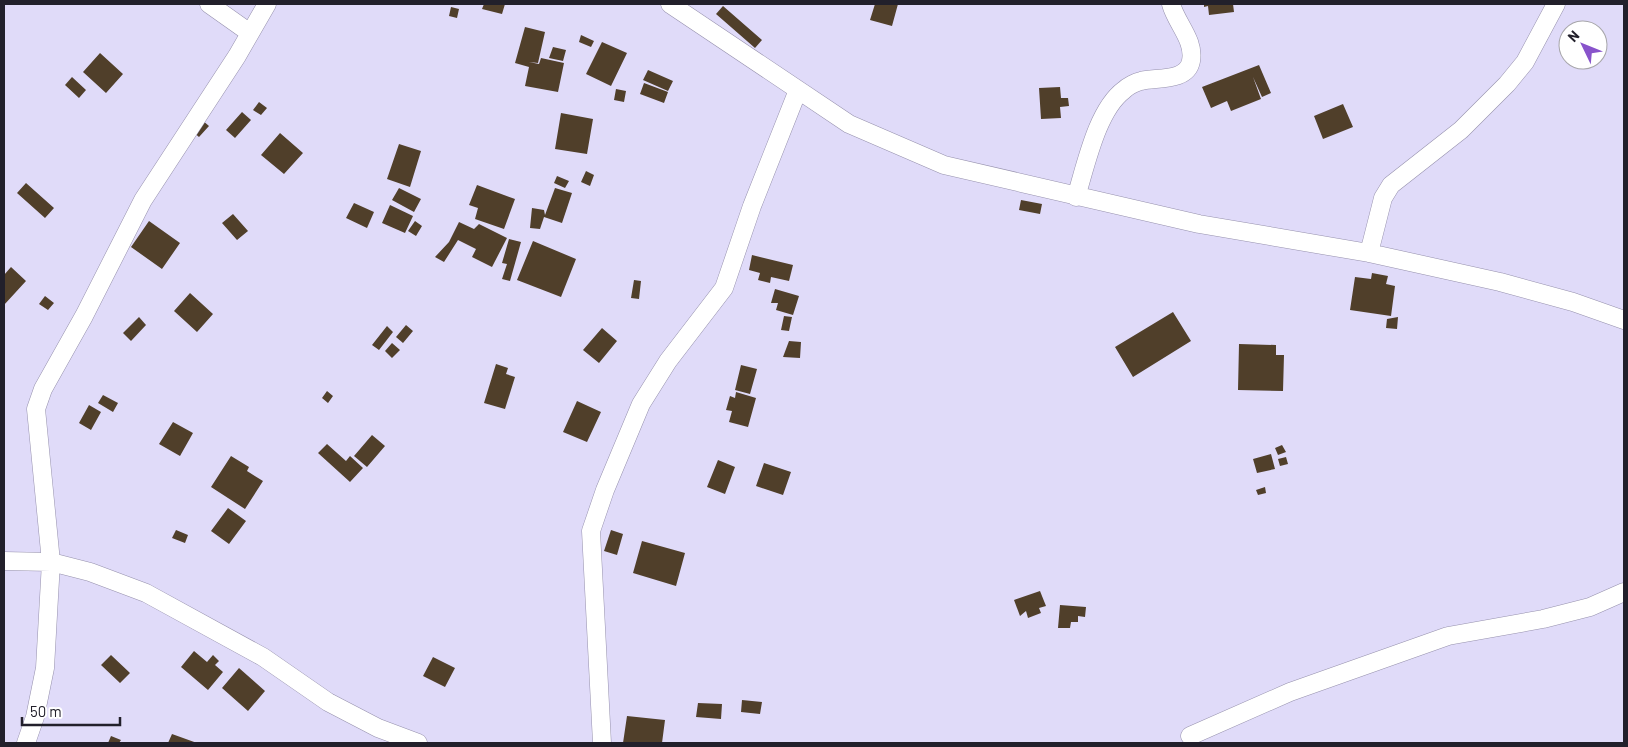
<svg xmlns="http://www.w3.org/2000/svg" width="1628" height="747" font-family="Barlow,sans-serif">
<rect width="100%" height="100%" fill="#e0dbf9"/>
<path fill="#503f2a" d="M484,4H505L502,14L482,9Z
M875,4H898L892,26L870,20Z
M1204,4H1233L1234,12L1209,15L1208,6L1204,7Z
M723,6L762,40L755,48L716,14Z
M451,7L459,9L457,18L449,16Z
M525,27L545,32L538,63L529,62L539,64L541,58L564,63L558,92L525,86L529,67L515,63Z
M581,35L594,41L591,47L579,42Z
M602,42L627,53L611,86L586,74Z
M553,47L566,50L563,61L549,58Z
M100,53L123,74L106,93L83,72Z
M1259,65L1271,93L1262,97L1253,77L1261,99L1231,111L1227,101L1211,108L1202,87Z
M648,70L673,81L668,91L643,80Z
M72,77L86,90L79,98L65,85Z
M644,83L668,92L664,103L640,94Z
M1060,87L1061,98H1068L1069,106L1060,107L1061,118L1041,119L1039,88Z
M616,89L626,91L624,102L614,100Z
M259,102L267,108L261,115L253,110Z
M1343,104L1353,127L1323,139L1314,116Z
M242,112L251,120L235,138L226,130Z
M561,113L593,119L587,154L555,149Z
M202,120L209,126L199,137L192,131Z
M280,133L303,153L284,174L261,155Z
M399,144L421,151L410,187L387,179Z
M586,171L594,175L590,186L581,182Z
M557,176L569,181L565,188L554,183Z
M26,183L54,208L45,218L17,193Z
M477,185L515,199L504,229L475,219L478,208L469,205Z
M399,188L421,199L414,212L392,200Z
M555,188L572,193L562,223L544,217L540,229L530,228L532,208L544,210L545,215Z
M1021,200L1042,204L1040,214L1019,210Z
M354,203L374,212L367,228L346,218Z
M390,205L413,216L405,233L382,223Z
M233,214L248,231L237,240L222,223Z
M149,221L180,243L162,269L131,247Z
M415,221L422,226L416,236L408,231Z
M459,222L474,229L479,224L507,238L492,267L472,257L476,249L458,240L444,262L435,257L449,242Z
M509,239L521,242L510,281L502,279L507,264L502,263Z
M533,241L576,259L561,297L517,280Z
M752,255L793,265L789,281L771,277L770,283L758,280L760,273L749,270Z
M11,267L26,281L4,305V275Z
M1372,273L1388,276L1386,284L1395,286L1391,316L1350,310L1355,277L1371,279Z
M634,280L641,281L639,299L631,298Z
M775,289L799,296L793,315L776,310L778,303H771Z
M190,293L213,314L197,332L174,311Z
M45,296L54,303L48,310L39,304Z
M1173,312L1191,341L1133,377L1115,347Z
M784,316L792,317L789,331L781,330Z
M139,317L146,325L131,341L123,333Z
M1398,317L1397,329L1386,328L1387,319Z
M406,325L413,331L403,343L396,337Z
M387,326L393,332L379,350L372,345Z
M602,328L617,341L599,363L583,350Z
M789,341L801,342L800,358L783,357Z
M392,343L400,350L392,358L385,351Z
M1239,344L1276,345V355H1284L1283,391L1238,390Z
M496,364L508,368L506,374L515,377L505,409L484,403Z
M741,365L757,369L750,394L735,390Z
M327,391L333,396L328,403L322,398Z
M736,392L756,398L748,427L729,422L732,411L726,410L730,396L735,398Z
M103,395L118,403L113,412L98,403Z
M577,401L601,412L587,442L563,432Z
M89,405L101,412L91,430L79,423Z
M173,422L193,433L180,456L159,444Z
M372,435L385,446L367,467L354,456Z
M327,444L346,461L350,456L363,468L350,482L318,453Z
M1282,445L1286,452L1278,455L1275,448Z
M1271,454L1275,469L1257,473L1253,459Z
M231,456L249,467L247,471L263,481L245,509L211,487Z
M1286,457L1288,464L1280,466L1278,459Z
M718,460L735,467L725,494L707,487Z
M764,463L791,472L783,495L756,486Z
M1265,487L1266,493L1258,495L1256,490Z
M228,508L246,521L229,544L211,531Z
M176,530L188,535L185,543L172,538Z
M611,530L623,534L617,555L604,551Z
M642,541L685,553L676,586L633,573Z
M1040,591L1046,606L1039,608L1041,613L1028,618L1026,611L1020,616L1014,600Z
M1060,605L1086,607L1085,617L1078,616V622H1071L1070,628H1058Z
M194,651L207,662L213,655L219,661L215,665L223,672L208,690L181,667Z
M111,655L130,673L120,683L101,665Z
M433,657L455,668L445,687L423,676Z
M239,668L265,691L248,711L222,688Z
M742,700L762,702L760,714L741,712Z
M698,703L722,704L721,719L696,717Z
M627,716L665,720L662,743H623Z
M172,734L197,743H168Z
M111,736L121,740L119,743H108Z"/>
<g fill="none" stroke-linecap="round" stroke-linejoin="round">
<g stroke="#9691ad" stroke-width="19">
<path id="minor" d="M209,4L250,33
M670,4L849,124L944,165L1199,224L1369,253L1500,282L1573,302L1624,320
M1076,197C1086,165 1097,110 1124,90C1128,86 1136,82 1141,81C1156,77 1187,82 1191,61C1195,40 1176,23 1171,4
M1369,253L1383,198L1391,185L1461,130L1507,84L1525,62L1556,4
M4,561L51,562L90,572L146,593L263,657L328,702L378,728L418,743
M1190,736L1290,692L1448,636L1543,619L1590,607L1624,592
M26,743L35,717L45,668L51,562L36,409L43,389L84,316L143,200L237,56L267,4
M602,743L591,531L605,490L641,404L668,361L724,288L752,206L798,90"/>
</g>
<use href="#minor" stroke="#fff" stroke-width="18"/>
</g>
<rect width="1628" height="747" fill="none" stroke="#22202b" stroke-width="10"/>
<g transform="translate(1583 45) rotate(313)"><circle r="24" fill="#ffffff" stroke="#a7a6aa"/>
<path d="M0-4L9 19L0 12L-9 19Z" fill="#8853cb"/>
<text y="-8" font-size="14" font-weight="bold" text-anchor="middle" fill="#22202b">N</text>
</g>
<path d="M22 717v8h98v-8" fill="none" stroke="#22202b" stroke-width="2.5"/>
<text x="30" y="717" font-size="15" fill="#22202b" stroke="#ffffff" stroke-width="4" paint-order="stroke">50 m</text>
</svg>
